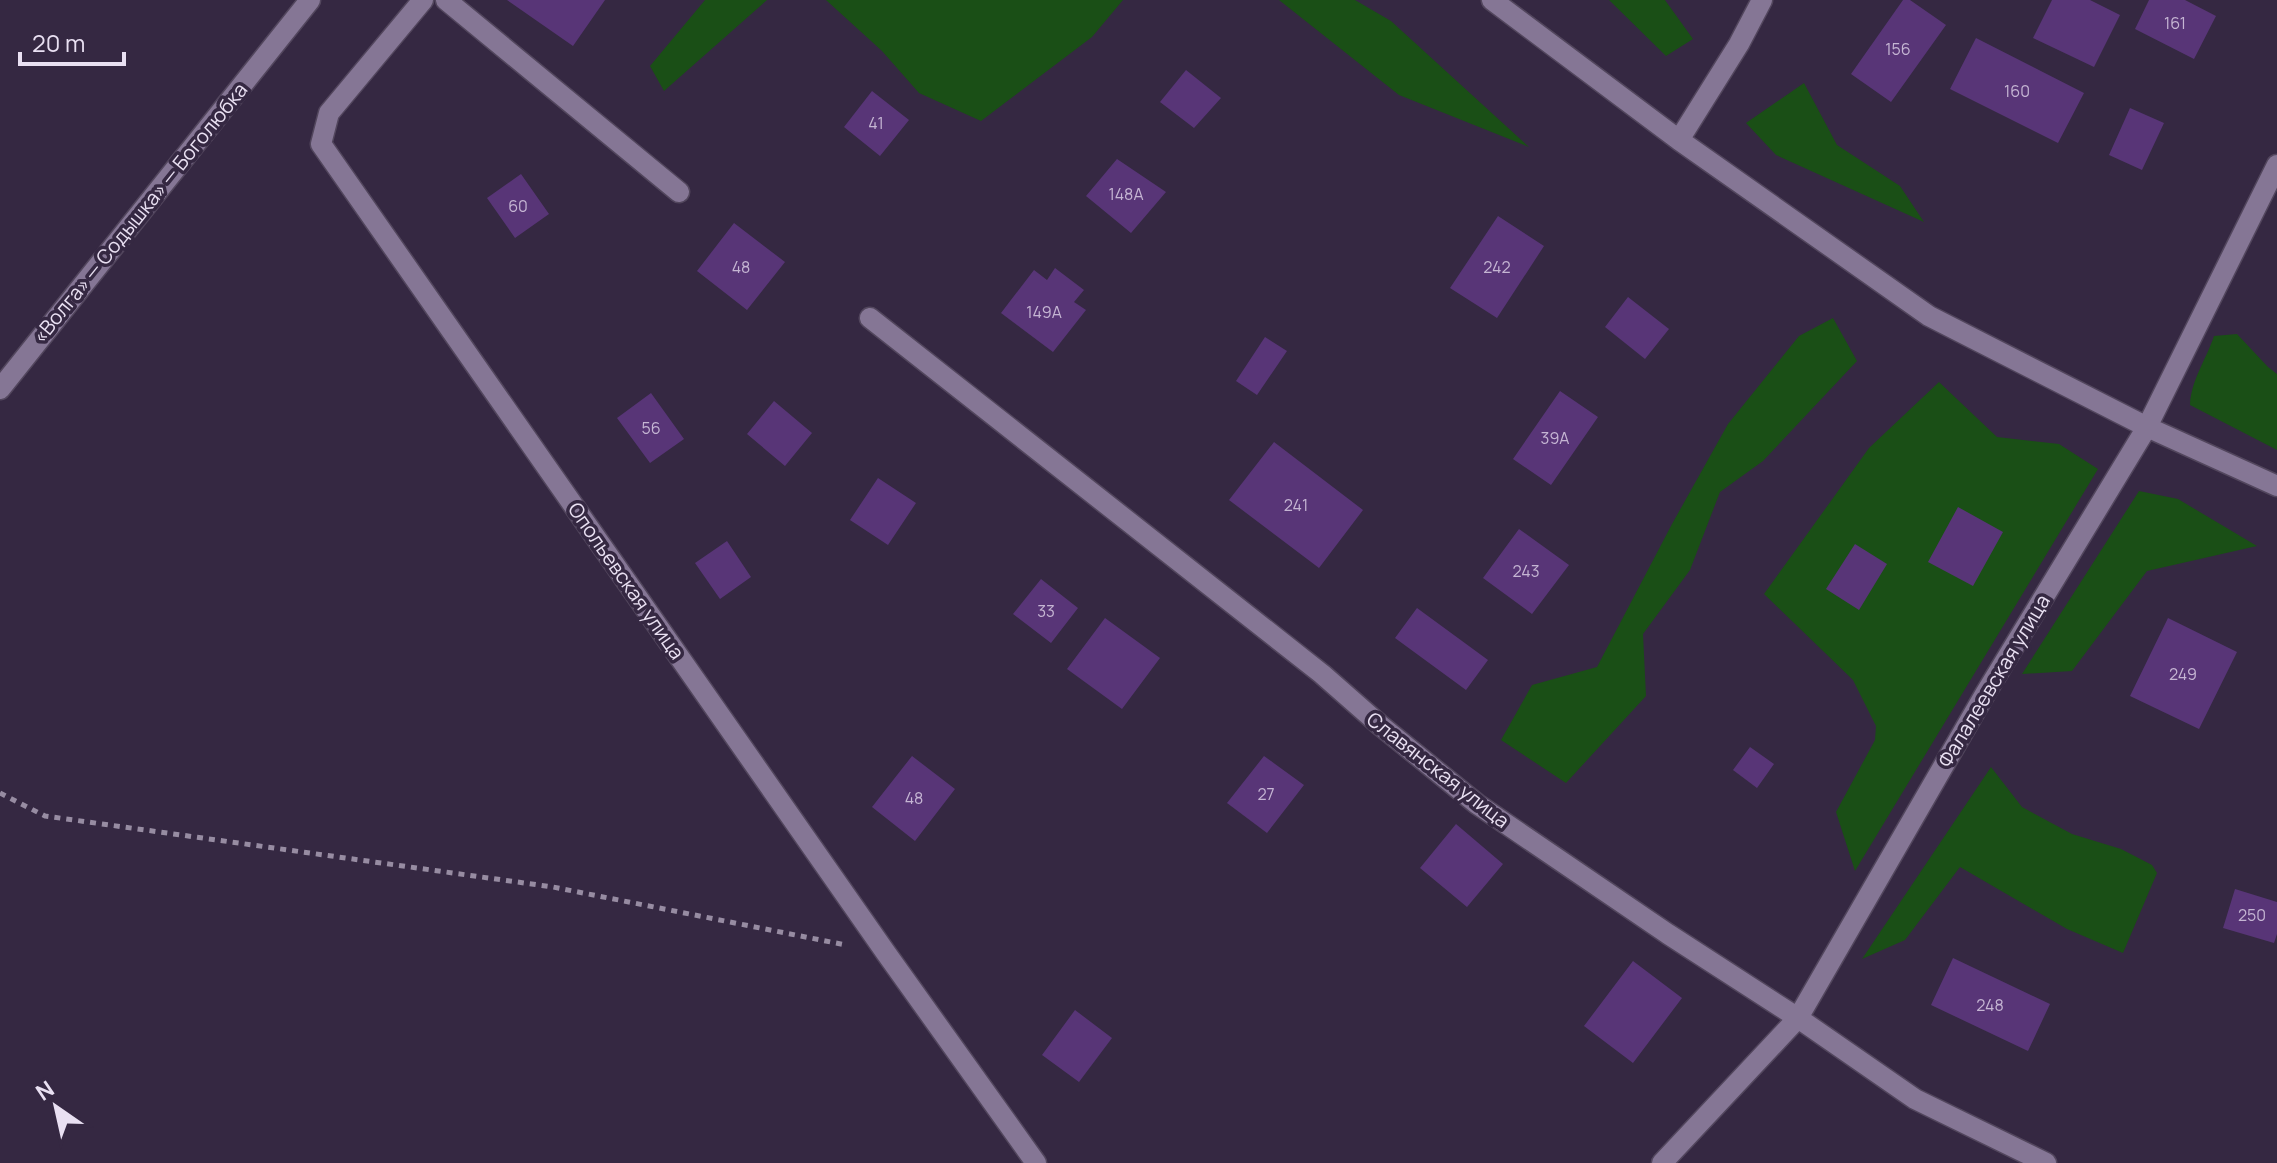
<svg xmlns="http://www.w3.org/2000/svg" width="2277" height="1163" font-family="Manrope,sans-serif">
<rect width="100%" height="100%" fill="#352842"/>
<path fill="#1a4f16" d="M705,0H767L664,91L650,66Z
M826,0H1123L1092,37L981,121L919,93L882,51Z
M1279,0H1355L1391,21L1529,147L1399,95Z
M1609,0H1665L1693,39L1666,56Z
M1804,83L1837,145L1900,186L1924,222L1776,155L1746,123Z
M1833,318L1857,361L1763,461L1720,492L1690,570L1643,634L1646,696L1566,783L1501,740L1532,685L1597,667L1672,524L1728,424L1799,336Z
M2237,334L2268,367L2277,374V450L2190,405C2191,380 2206,360 2214,336Z
M1939,382L1997,437L2059,444L2098,469L1855,871L1836,812L1875,740L1876,726L1853,680L1764,594L1869,448Z
M2139,491L2178,499L2257,546L2147,571L2072,671L2022,674Z
M1991,767L2022,807L2072,834L2121,849L2152,865L2157,873L2123,953L2067,929L1960,867L1905,940L1862,959Z"/>
<path fill="#583577" d="M507,0H605L573,46Z
M1903,0H1910L1946,25L1891,102L1851,74Z
M2052,0H2090L2120,15L2094,67L2033,38Z
M2149,0H2185L2216,16L2194,59L2135,29Z
M1976,38L2084,93L2058,143L1950,89Z
M1186,70L1221,98L1194,128L1160,102Z
M872,91L909,120L880,156L844,127Z
M2130,108L2164,123L2142,170L2109,155Z
M1117,159L1166,192L1131,233L1086,196Z
M521,174L549,214L515,238L487,198Z
M1498,216L1544,246L1497,318L1450,288Z
M734,223L785,262L747,310L697,271Z
M1055,268L1084,290L1074,302L1086,310L1053,352L1001,313L1034,270L1047,280Z
M1628,297L1669,329L1645,359L1605,327Z
M1265,337L1287,351L1257,395L1236,381Z
M1560,391L1598,417L1551,485L1513,459Z
M651,393L684,439L650,463L617,418Z
M774,401L812,433L785,466L747,434Z
M1274,442L1363,510L1319,568L1229,500Z
M878,478L916,503L888,545L850,520Z
M1958,507L2003,532L1973,586L1928,562Z
M1519,529L1569,565L1532,614L1483,578Z
M727,541L751,577L720,599L695,563Z
M1855,544L1887,564L1859,610L1826,589Z
M1041,579L1078,608L1051,643L1013,614Z
M1417,608L1488,660L1466,690L1395,638Z
M1105,618L1160,658L1122,709L1067,669Z
M2168,618L2237,652L2199,729L2130,696Z
M1750,747L1774,764L1757,788L1733,770Z
M912,756L955,789L915,841L872,807Z
M1264,756L1304,785L1267,833L1227,803Z
M1456,824L1503,864L1467,907L1420,868Z
M2235,889L2277,902V934L2274,943L2223,928Z
M1953,958L2050,1004L2028,1051L1931,1005Z
M1633,961L1682,998L1633,1063L1584,1026Z
M1075,1010L1112,1038L1079,1082L1042,1055Z"/>
<g fill="none" stroke-linecap="round" stroke-linejoin="round">
<g stroke="#52465d" stroke-width="23">
<path id="lane" d="M446,0L679,192"/>
</g>
<g stroke="#52465d" stroke-width="23">
<path id="street" d="M423,0L329,113L321,144L886,953L1036,1163
M1492,0L1679,140L1929,316L2147,427L2277,486
M1679,140L1739,44L1762,0
M870,318L1322,674L1380,725L1477,804L1668,934L1798,1018L1915,1099L2046,1163
M0,389L310,0
M1662,1163L1798,1018L1985,694L2147,427L2277,165"/>
</g>
<path stroke="#978ca2" stroke-width="5" stroke-dasharray="6 6" stroke-linecap="butt" d="M0,793L45,816L553,887L846,945"/>
<use href="#lane" stroke="#857695" stroke-width="20"/>
<use href="#street" stroke="#857695" stroke-width="20"/>
</g>
<g text-anchor="middle" stroke-width="7" stroke-linejoin="round" paint-order="stroke">
<g font-size="16" fill="#c5b5d3">
<text x="2175" y="29">161</text>
<text x="1898" y="55">156</text>
<text x="2017" y="97">160</text>
<text x="876" y="129">41</text>
<text x="1126" y="200">148А</text>
<text x="518" y="212">60</text>
<text x="741" y="273">48</text>
<text x="1497" y="273">242</text>
<text x="1044" y="318">149А</text>
<text x="651" y="434">56</text>
<text x="1555" y="444">39А</text>
<text x="1296" y="511">241</text>
<text x="1526" y="577">243</text>
<text x="1046" y="617">33</text>
<text x="2183" y="680">249</text>
<text x="1266" y="800">27</text>
<text x="914" y="804">48</text>
<text x="2252" y="921">250</text>
<text x="1990" y="1011">248</text>
</g>
<g font-size="20" fill="#e9e0f2" stroke="#352842">
<text transform="translate(140 213) rotate(-51)" y="7">«Волга» — Содышка» — Боголюбка</text>
<text transform="translate(626 581) rotate(55)" y="7">Опольевская улица</text>
<text transform="translate(1994 681) rotate(-59)" y="7">Фалалеевская улица</text>
<text transform="translate(1438 770) rotate(38)" y="7">Славянская улица</text>
</g>
</g>
<g transform="translate(56 1107) rotate(326)" stroke="#352842" stroke-width="6" paint-order="stroke">
<path d="M0-6L14 30L0 20L-14 30Z" fill="#e9e0f2"/>
<text y="-12" font-size="22" font-weight="bold" text-anchor="middle" fill="#e9e0f2">N</text>
</g>
<path d="M20 52v12h104v-12" fill="none" stroke="#e9e0f2" stroke-width="4"/>
<text x="32" y="52" font-size="24" fill="#e9e0f2" stroke="#352842" stroke-width="6" paint-order="stroke">20 m</text>
</svg>
